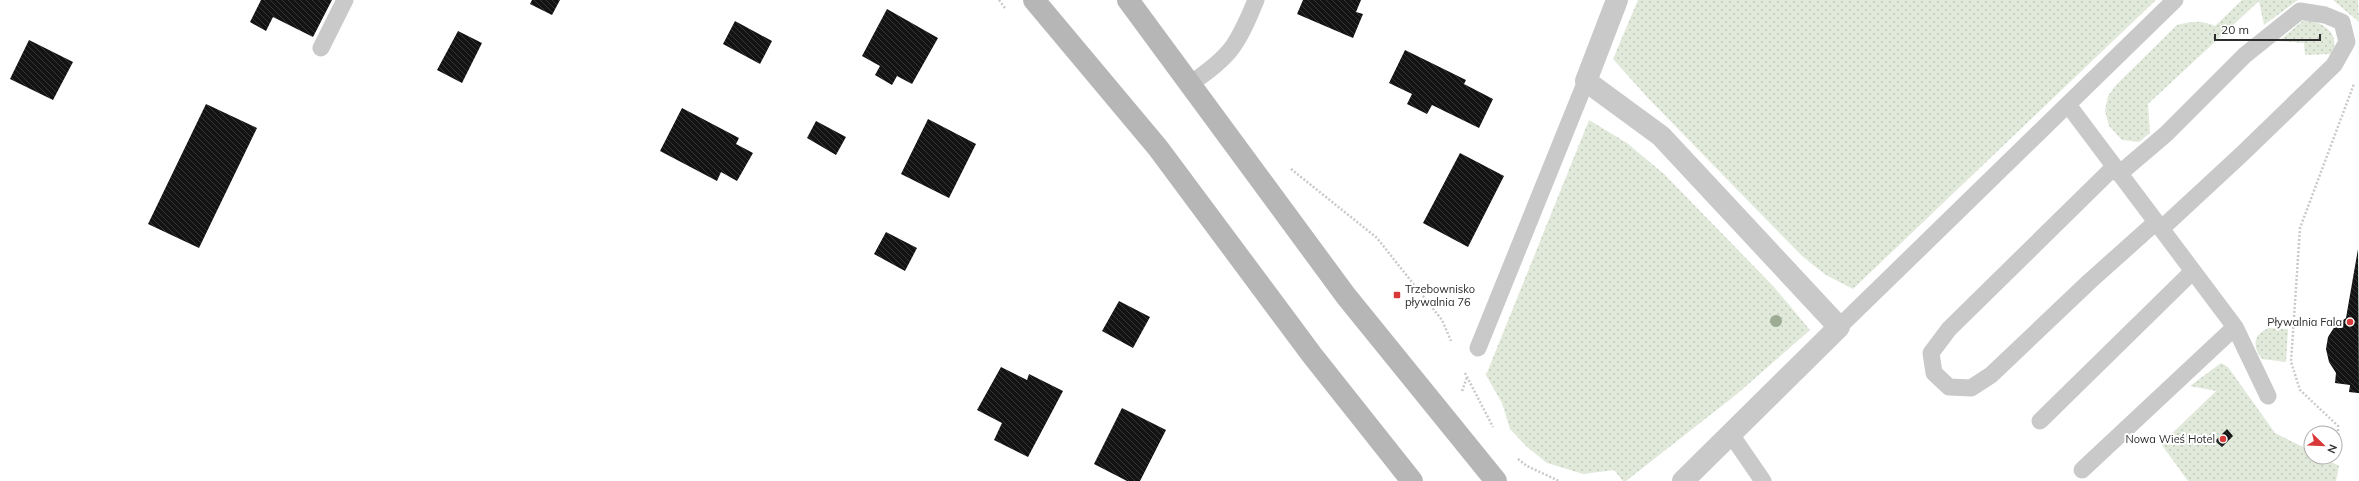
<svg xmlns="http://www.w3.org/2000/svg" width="2359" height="481" font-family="Mulish,sans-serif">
<defs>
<pattern id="grass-dots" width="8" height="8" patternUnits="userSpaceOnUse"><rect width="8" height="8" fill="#e1e9db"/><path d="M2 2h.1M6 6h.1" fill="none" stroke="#c1c8bc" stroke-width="1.8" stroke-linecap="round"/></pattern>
<pattern id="building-back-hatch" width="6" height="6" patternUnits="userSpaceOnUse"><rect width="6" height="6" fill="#131313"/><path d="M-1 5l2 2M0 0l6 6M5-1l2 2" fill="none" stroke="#363636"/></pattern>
</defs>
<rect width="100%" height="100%" fill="#fff"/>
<path fill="url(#grass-dots)" d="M1638,0H2156L1853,289L1826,275L1802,256L1648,98L1613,59Z
M2242,0H2298L2264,25L2259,1L2148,104L2150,133L2139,142L2122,140L2109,126L2105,111L2108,96L2116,85L2177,25C2192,21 2201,20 2215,26Z
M2333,0H2358L2359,22Z
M2305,19C2323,23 2341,32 2332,54L2305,55L2304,43L2279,41Z
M1589,120L1627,143L1664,174L1774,287L1810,330L1737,394L1626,481H1623L1614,470L1583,474L1547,463L1527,447L1510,429L1502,403L1486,375Z
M2269,328L2288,329L2286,362L2262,359C2252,347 2253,334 2269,328Z
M2221,363L2228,367L2275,433L2311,451V457H2322L2339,466L2336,481H2188L2161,444L2216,391L2190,386Z"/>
<path fill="url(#building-back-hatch)" d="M261,0H332L313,37L273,17L266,31L250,22Z
M532,0H560L552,15L530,4Z
M1303,0H1361L1356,12L1363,14L1353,38L1297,14Z
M887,9L938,38L912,84L897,76L892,85L875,75L880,66L862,56Z
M735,21L772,41L760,64L723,44Z
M458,31L482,43L462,83L437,70Z
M29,40L73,62L53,100L10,79Z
M1405,50L1466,80L1464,84L1493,99L1479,128L1432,105L1427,114L1407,104L1412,94L1389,83Z
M206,104L257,128L199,248L148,224Z
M682,108L739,138L736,144L753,153L737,181L721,172L717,181L660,151Z
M928,119L976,144L949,198L901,174Z
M816,121L846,137L836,155L807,138Z
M1460,153L1504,176L1468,247L1423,223Z
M886,232L917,248L905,271L874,254Z
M2358,249L2359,393H2358L2349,392L2350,385L2335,383L2336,373L2329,362L2326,349L2328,337L2335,326L2346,318Z
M1119,301L1150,317L1133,348L1102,331Z
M1001,367L1027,380L1029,374L1063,391L1028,457L994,440L1002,423L977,410Z
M1122,408L1166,430L1140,481H1127L1094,464Z
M2227,429L2233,436L2222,447L2215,441Z"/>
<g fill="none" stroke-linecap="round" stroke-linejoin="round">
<path stroke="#c9c9c9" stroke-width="2.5" stroke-dasharray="2 2" stroke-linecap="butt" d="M999,0L1005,8
M1291,169L1377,238L1442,320L1451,341
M1465,373L1493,427
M1462,391L1467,377
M2338,443V426L2300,390L2291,362L2300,228L2354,84
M1518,459L1527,466L1559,481"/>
<path stroke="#c9c9c9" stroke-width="17" d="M321,48L345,0
M1190,84C1231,56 1237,46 1256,0
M2069,106L2235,327L2268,396
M2114,167L1949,329L1931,353L1934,373L1949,387L1971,388L1991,375L2090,281L2156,222
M2119,174L2166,134L2245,55L2300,11L2325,15L2342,22L2347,42L2334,65L2242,154L2161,229
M1839,327L2175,0
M1478,348L1586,81
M2040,421L2193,271
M1730,433L1763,481
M2082,470L2235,327"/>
<path stroke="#c9c9c9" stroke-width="22" d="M1617,0L1586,81L1661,136L1839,327L1683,481"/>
<path stroke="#b6b6b6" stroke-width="22" d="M1034,0L1158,148L1312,355L1412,481
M1128,0L1346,296L1496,481"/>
</g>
<circle fill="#9daa94" cx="1776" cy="321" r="6"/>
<g fill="#d83a3a" stroke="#fff" stroke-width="1.5">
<rect x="1393" y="291" width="8" height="8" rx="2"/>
<circle cx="2350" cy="322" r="4"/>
<circle cx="2223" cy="439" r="4"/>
</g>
<g text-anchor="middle" stroke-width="4" stroke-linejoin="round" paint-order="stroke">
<g font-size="11" fill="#2c2c2c" stroke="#fff" text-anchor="end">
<text x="1405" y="293" text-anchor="start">Trzebownisko<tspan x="1405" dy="13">pływalnia 76</tspan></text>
<text x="2342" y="326">Pływalnia Fala</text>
<text x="2215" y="443">Nowa Wieś Hotel</text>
</g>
</g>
<g transform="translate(2323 445) rotate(113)"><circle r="19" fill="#ffffff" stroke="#ababab"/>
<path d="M0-3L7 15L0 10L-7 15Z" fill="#d83a3a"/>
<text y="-6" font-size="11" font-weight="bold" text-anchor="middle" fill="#2c2c2c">N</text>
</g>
<path d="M2215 34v6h105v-6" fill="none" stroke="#2c2c2c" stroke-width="2"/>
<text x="2221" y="34" font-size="12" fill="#2c2c2c" stroke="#ffffff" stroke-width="3" paint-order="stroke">20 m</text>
</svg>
